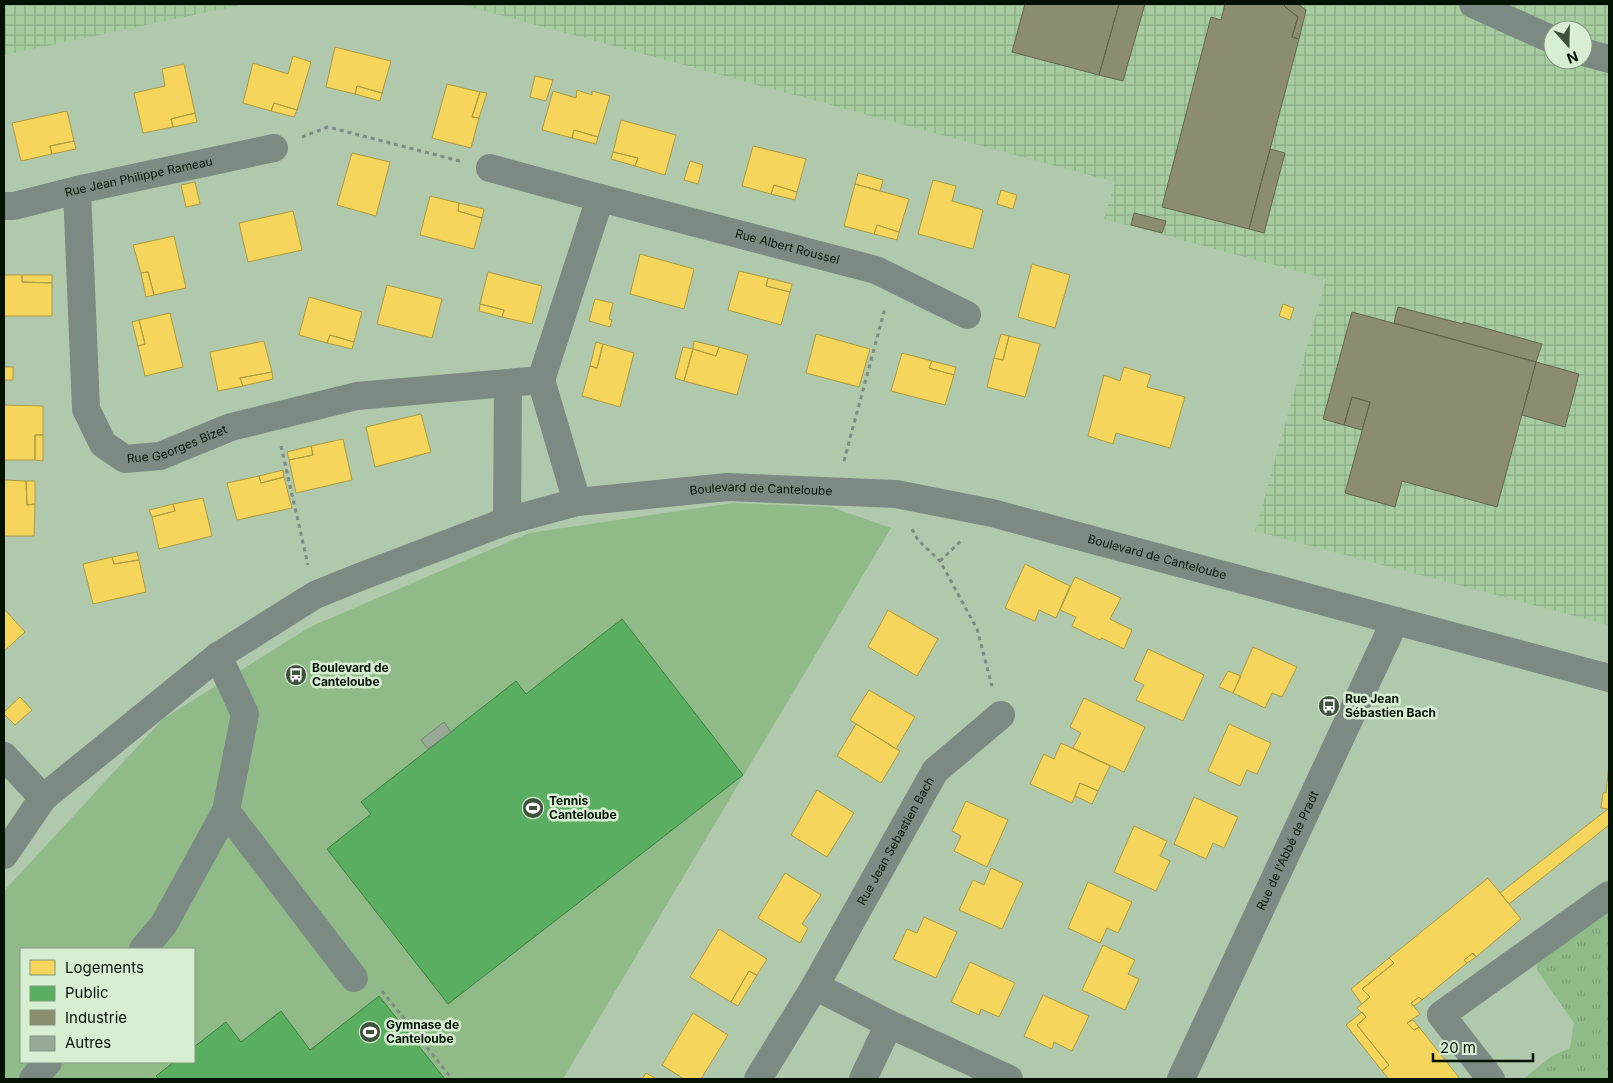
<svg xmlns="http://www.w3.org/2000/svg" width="1613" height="1083" font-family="Inter,sans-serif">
<defs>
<pattern id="industrial-grid" width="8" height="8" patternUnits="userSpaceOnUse" patternTransform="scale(1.25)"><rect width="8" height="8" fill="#a6cc9f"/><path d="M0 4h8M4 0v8" fill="none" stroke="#8dae87"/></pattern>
<pattern id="grass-tufts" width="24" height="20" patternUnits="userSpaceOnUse" patternTransform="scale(1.25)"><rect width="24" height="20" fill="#90bb88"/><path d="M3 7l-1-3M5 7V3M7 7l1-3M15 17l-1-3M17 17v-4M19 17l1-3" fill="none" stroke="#7ba074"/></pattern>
</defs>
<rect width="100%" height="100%" fill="#b0c8ac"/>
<path fill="url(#industrial-grid)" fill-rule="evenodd" d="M4,4H246L4,55Z
M459,4H1609V625L1255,531L1326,279L1104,219L1115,182ZM1553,30H1583V60H1553Z"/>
<path fill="url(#grass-tufts)" d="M1609,902V1079H1523L1552,1056L1570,1048L1574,1023L1537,970L1536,960Z"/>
<path fill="#90bb88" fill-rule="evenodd" d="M733,503L831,507L891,528L563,1079H4V891L163,719L310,627L529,533ZM21,949H194V1062H21Z"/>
<path fill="#f6d55c" stroke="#ad9a41" d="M335,47L391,61L382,93L357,86L355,94L326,87Z
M293,56L311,62L297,110L274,103L271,111L243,103L253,63L288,74Z
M184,64L195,113L171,119L173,127L143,133L134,93L165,86L162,69Z
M535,76L553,80L546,101L530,97Z
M447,84L480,92L472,117L479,118L471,148L432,138Z
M357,86L382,93L380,101L355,94Z
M577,90L592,95V91L610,96L598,137L574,130L572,138L542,130L553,91L576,98Z
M480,92L487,93L479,118L472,117Z
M274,103L297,110L294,117L271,111Z
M67,111L74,141L50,146L52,154L21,161L12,123Z
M195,113L197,122L173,127L171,119Z
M621,120L676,135L665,175L635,166L638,158L613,152Z
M574,130L598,137L596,144L572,138Z
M74,141L76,149L52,154L50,146Z
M753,146L806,159L797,192L774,185L771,194L742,186Z
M613,152L638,158L635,166L611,159Z
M352,153L390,162L376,216L337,205Z
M690,161L703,165L698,184L684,180Z
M858,173L883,180L880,191L855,184Z
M933,180L956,186L952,201L983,210L973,249L918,234Z
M195,182L200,204L186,207L181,185Z
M855,184L909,199L899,232L877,225L874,234L844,226Z
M774,185L797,192L795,200L771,194Z
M1001,190L1017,195L1013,209L997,204Z
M430,196L459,203L458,211L482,218L474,249L420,235Z
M459,203L484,209L482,218L458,211Z
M293,211L302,250L248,262L239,223Z
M877,225L899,232L897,240L874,234Z
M174,236L186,288L154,295L148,272L141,273L133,245Z
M640,254L694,269L684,309L630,294Z
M1032,264L1070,275L1055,328L1018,317Z
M739,271L768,278L766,286L790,292L781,325L728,310Z
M148,272L154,295L146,297L141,273Z
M488,272L542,286L532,324L502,317L504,310L480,304Z
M4,275H22V282L52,283V316H4Z
M22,275H52V283L22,282Z
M768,278L792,284L790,292L766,286Z
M387,285L442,299L432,338L377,324Z
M309,297L362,312L354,342L330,335L327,343L299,335Z
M595,299L613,303L609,319L612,320L610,327L589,321Z
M480,304L504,310L502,317L479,311Z
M1283,304L1294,308L1290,320L1279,316Z
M170,313L183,367L145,376L138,346L145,344L139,320Z
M139,320L145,344L138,346L132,322Z
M816,334L870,349L859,387L806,373Z
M1001,334L1009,336L1003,360L994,358Z
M330,335L354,342L352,349L327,343Z
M1009,336L1040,344L1025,397L987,387L994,358L1003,360Z
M264,341L272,372L240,378L243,386L218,391L210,352Z
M694,341L719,347L716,356L693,349Z
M596,342L603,344L597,368L590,366Z
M603,344L634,353L620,407L582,396L590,366L597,368Z
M683,347L693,349L684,381L675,378Z
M719,347L748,355L737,395L684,381L693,349L716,356Z
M902,353L932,361L929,368L954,375L945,405L891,391Z
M932,361L956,367L954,375L929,368Z
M4,367H13V380H4Z
M1124,367L1151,375L1147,387L1185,397L1170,448L1116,433L1113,444L1088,436L1104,375L1120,381Z
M272,372L273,379L243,386L240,378Z
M4,405L43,406V435H35V460H4Z
M421,414L431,452L375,467L366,427Z
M35,435H43V461L35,460Z
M343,439L352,480L296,493L289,460L313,455L311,446Z
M311,446L313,455L289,460L287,452Z
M283,470L284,477L261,483L259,476Z
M259,476L261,483L284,477L292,508L237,520L227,483Z
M4,480L26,481L27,505L35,504L34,536H4Z
M26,481H35V504L27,505Z
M203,498L212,536L159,549L152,517L175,511L173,504Z
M173,504L175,511L152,517L149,510Z
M137,552L139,560L114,564L112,557Z
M112,557L114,564L139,560L146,592L93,604L83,564Z
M1025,564L1070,586L1056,618L1039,610L1035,621L1005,608Z
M1075,577L1121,598L1110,619L1132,630L1124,649L1102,638L1100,640L1072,626L1076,617L1060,610Z
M4,609L25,632L4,651Z
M888,610L938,639L917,676L868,647Z
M1253,647L1297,667L1282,697L1272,693L1265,708L1233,693Z
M1148,649L1204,675L1183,721L1136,700L1144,685L1134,680Z
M1228,671L1241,676L1233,693L1219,687Z
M869,690L915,717L896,749L850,720Z
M20,697L32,710L15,725L4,714V712Z
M1084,698L1145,727L1124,772L1073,748L1081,733L1070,727Z
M856,724L900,751L881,783L837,756Z
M1229,724L1271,743L1257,774L1247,770L1240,786L1208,771Z
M1061,743L1110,766L1098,791L1080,783L1072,803L1030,784L1044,754L1054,759Z
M1609,763V809L1601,808L1603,793H1606Z
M1080,783L1098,791L1092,804L1075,796Z
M817,790L854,813L827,857L791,835Z
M1194,797L1238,817L1224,848L1213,843L1206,859L1174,844Z
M966,801L1008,820L987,867L954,851L961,836L952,831Z
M1608,809H1609V825L1509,904L1500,893Z
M1134,826L1167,841L1160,856L1170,861L1156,891L1114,872Z
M991,868L1023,883L1002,929L959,910L973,880L984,885Z
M785,873L821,895L802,924L808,928L800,943L758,918Z
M1488,878L1521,919L1476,957L1473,953L1464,960L1467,963L1422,1000L1419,997L1411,1003L1420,1014L1407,1023L1414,1030L1419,1027L1460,1079H1389L1382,1071L1389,1065L1357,1025L1366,1017L1357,1008L1370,997L1362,989L1394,963L1389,958Z
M1088,882L1132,902L1118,933L1107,928L1100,943L1068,928Z
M924,917L957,932L936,978L893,959L907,929L917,933Z
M719,929L767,959L757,975L749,971L731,1002L690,977Z
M1103,945L1135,960L1128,974L1139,979L1125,1010L1082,990Z
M1473,953L1476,957L1467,963L1464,960Z
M1389,958L1394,963L1362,989L1370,997L1362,1004L1351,989Z
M970,962L1015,983L999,1017L981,1009L979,1015L951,1002Z
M749,971L757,975L738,1006L731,1002Z
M1043,995L1089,1016L1072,1051L1054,1042L1052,1049L1024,1036Z
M1419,997L1422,1000L1414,1006L1411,1003Z
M1362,1012L1366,1017L1357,1025L1389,1065L1382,1071L1346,1025Z
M693,1013L728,1035L701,1079H684L662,1065Z
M1413,1020L1419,1027L1414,1030L1407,1023Z
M646,1073L657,1079H642Z"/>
<path fill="#5aae61" stroke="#407f44" d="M622,619L743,775L448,1004L327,849L371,814L361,802L392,778L516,681L526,694Z
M379,996L445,1079H159L156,1076L174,1062H194V1047L226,1022L241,1042L281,1011L310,1050Z"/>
<path fill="#8c8c6e" stroke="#63674e" d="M1025,4H1119L1099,75L1012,52Z
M1119,4H1145L1123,81L1099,75Z
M1225,4H1286L1284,6L1298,17L1292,37L1299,39L1249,229L1162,207L1211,17L1221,20Z
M1286,4H1298L1306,10L1299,39L1292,37L1298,17L1284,6Z
M1270,149L1285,153L1264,233L1249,229Z
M1134,213L1166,221L1162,233L1131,225Z
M1398,307L1463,324V322L1542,344L1536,362L1394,323Z
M1352,312L1536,362L1497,507L1402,481L1395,507L1345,493L1370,402L1352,397L1344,425L1323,419Z
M1536,362L1579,374L1565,427L1522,415Z
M1352,397L1370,402L1362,430L1344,425Z"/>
<path fill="#97aa94" stroke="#738570" d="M444,722L451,732L428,749L421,740Z"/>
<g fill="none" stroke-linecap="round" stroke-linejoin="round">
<path stroke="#7d8c81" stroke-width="3" stroke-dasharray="4 4" stroke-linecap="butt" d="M302,137L328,127L460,161
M281,446L308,565
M844,461L885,308
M912,529L918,540L940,561L977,629L992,686
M940,561L963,539
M382,991L452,1079"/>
<g stroke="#7b8b83" stroke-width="28">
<path d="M1473,4L1553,40"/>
<path d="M1583,52L1609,59"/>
<path d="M490,168L600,198"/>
<path id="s1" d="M77,190L86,409L103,444L125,459L160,456L231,427L357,396L541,380L600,198L876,270L967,315"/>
<path id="s2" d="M4,206H14L77,190L274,148"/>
<path d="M541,380L577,502"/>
<path d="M507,521L508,383"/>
<path d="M4,756L43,798"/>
<path d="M226,811L354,978"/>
<path id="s3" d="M4,855L43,798L218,656L315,595L357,578L507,521L577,502L727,487L896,494L992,513L1609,678"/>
<path d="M143,949L164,924L226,811L245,714L218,656"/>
<path d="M815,986L889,1024L1009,1079"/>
<path d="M33,1079L48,1062"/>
<path id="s4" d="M758,1079L815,986L935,771L1001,715"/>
<path d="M863,1079L889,1024"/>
<path id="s5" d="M1181,1079L1395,621"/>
<path d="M1491,1079L1441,1015L1609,895"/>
</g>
</g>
<defs>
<g id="bus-disc" transform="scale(1.125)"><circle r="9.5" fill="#40523d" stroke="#d7eed3"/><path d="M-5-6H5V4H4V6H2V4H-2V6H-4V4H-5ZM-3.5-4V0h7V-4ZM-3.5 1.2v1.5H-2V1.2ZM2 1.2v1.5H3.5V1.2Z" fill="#fff"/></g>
<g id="stadium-disc" transform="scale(1.125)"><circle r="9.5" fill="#40523d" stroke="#d7eed3"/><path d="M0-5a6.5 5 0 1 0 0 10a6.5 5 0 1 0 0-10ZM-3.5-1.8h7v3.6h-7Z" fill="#fff"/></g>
</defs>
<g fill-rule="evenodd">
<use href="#bus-disc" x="296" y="675"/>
<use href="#bus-disc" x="1329" y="706"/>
<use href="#stadium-disc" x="533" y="808"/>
<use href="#stadium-disc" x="370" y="1032"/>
</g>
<g text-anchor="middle" stroke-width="5" stroke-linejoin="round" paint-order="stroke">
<g font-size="12" fill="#031202" stroke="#d7eed3">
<text dy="4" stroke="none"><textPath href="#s2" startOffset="138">Rue Jean Philippe Rameau</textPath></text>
<text dy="4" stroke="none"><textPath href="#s1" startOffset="1096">Rue Albert Roussel</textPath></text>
<text dy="4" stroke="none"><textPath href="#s1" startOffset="339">Rue Georges Bizet</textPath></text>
<text dy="4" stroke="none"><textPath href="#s3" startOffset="872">Boulevard de Canteloube</textPath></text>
<text dy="4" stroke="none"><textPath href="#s3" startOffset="1276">Boulevard de Canteloube</textPath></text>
<text dy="4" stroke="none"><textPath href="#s4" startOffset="275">Rue Jean Sebastien Bach</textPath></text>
<text dy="4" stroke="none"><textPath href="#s5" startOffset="252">Rue de l'Abbé de Pradt</textPath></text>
</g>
<g font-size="12" font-weight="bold" fill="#031202" stroke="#d7eed3" text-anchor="start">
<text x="312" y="672">Boulevard de<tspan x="312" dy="14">Canteloube</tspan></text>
<text x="1345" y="703">Rue Jean<tspan x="1345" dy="14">Sébastien Bach</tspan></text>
<text x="549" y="805">Tennis<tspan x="549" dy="14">Canteloube</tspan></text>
<text x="386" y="1029">Gymnase de<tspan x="386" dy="14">Canteloube</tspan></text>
</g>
</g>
<rect width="1613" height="1083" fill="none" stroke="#031202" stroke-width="10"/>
<rect x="20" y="948" width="175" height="115" fill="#d7eed3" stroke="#82967f"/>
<rect x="30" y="960" width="25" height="15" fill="#f6d55c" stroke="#82967f"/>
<text x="65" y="973" font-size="15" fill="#031202">Logements</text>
<rect x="30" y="986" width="25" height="15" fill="#5aae61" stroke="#82967f"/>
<text x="65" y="998" font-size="15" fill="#031202">Public</text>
<rect x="30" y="1010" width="25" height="15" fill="#8c8c6e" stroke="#82967f"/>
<text x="65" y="1023" font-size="15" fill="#031202">Industrie</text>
<rect x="30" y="1036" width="25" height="15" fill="#97aa94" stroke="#82967f"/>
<text x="65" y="1048" font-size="15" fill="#031202">Autres</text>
<g transform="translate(1568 45) rotate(160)"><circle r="24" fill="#d7eed3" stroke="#82967f"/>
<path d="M0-4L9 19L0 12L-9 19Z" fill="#40523d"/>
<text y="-8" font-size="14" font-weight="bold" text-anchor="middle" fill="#031202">N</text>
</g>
<path d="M1433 1053v8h100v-8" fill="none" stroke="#031202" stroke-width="2.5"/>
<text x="1440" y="1053" font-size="15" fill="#031202" stroke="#d7eed3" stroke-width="4" paint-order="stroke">20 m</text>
</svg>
